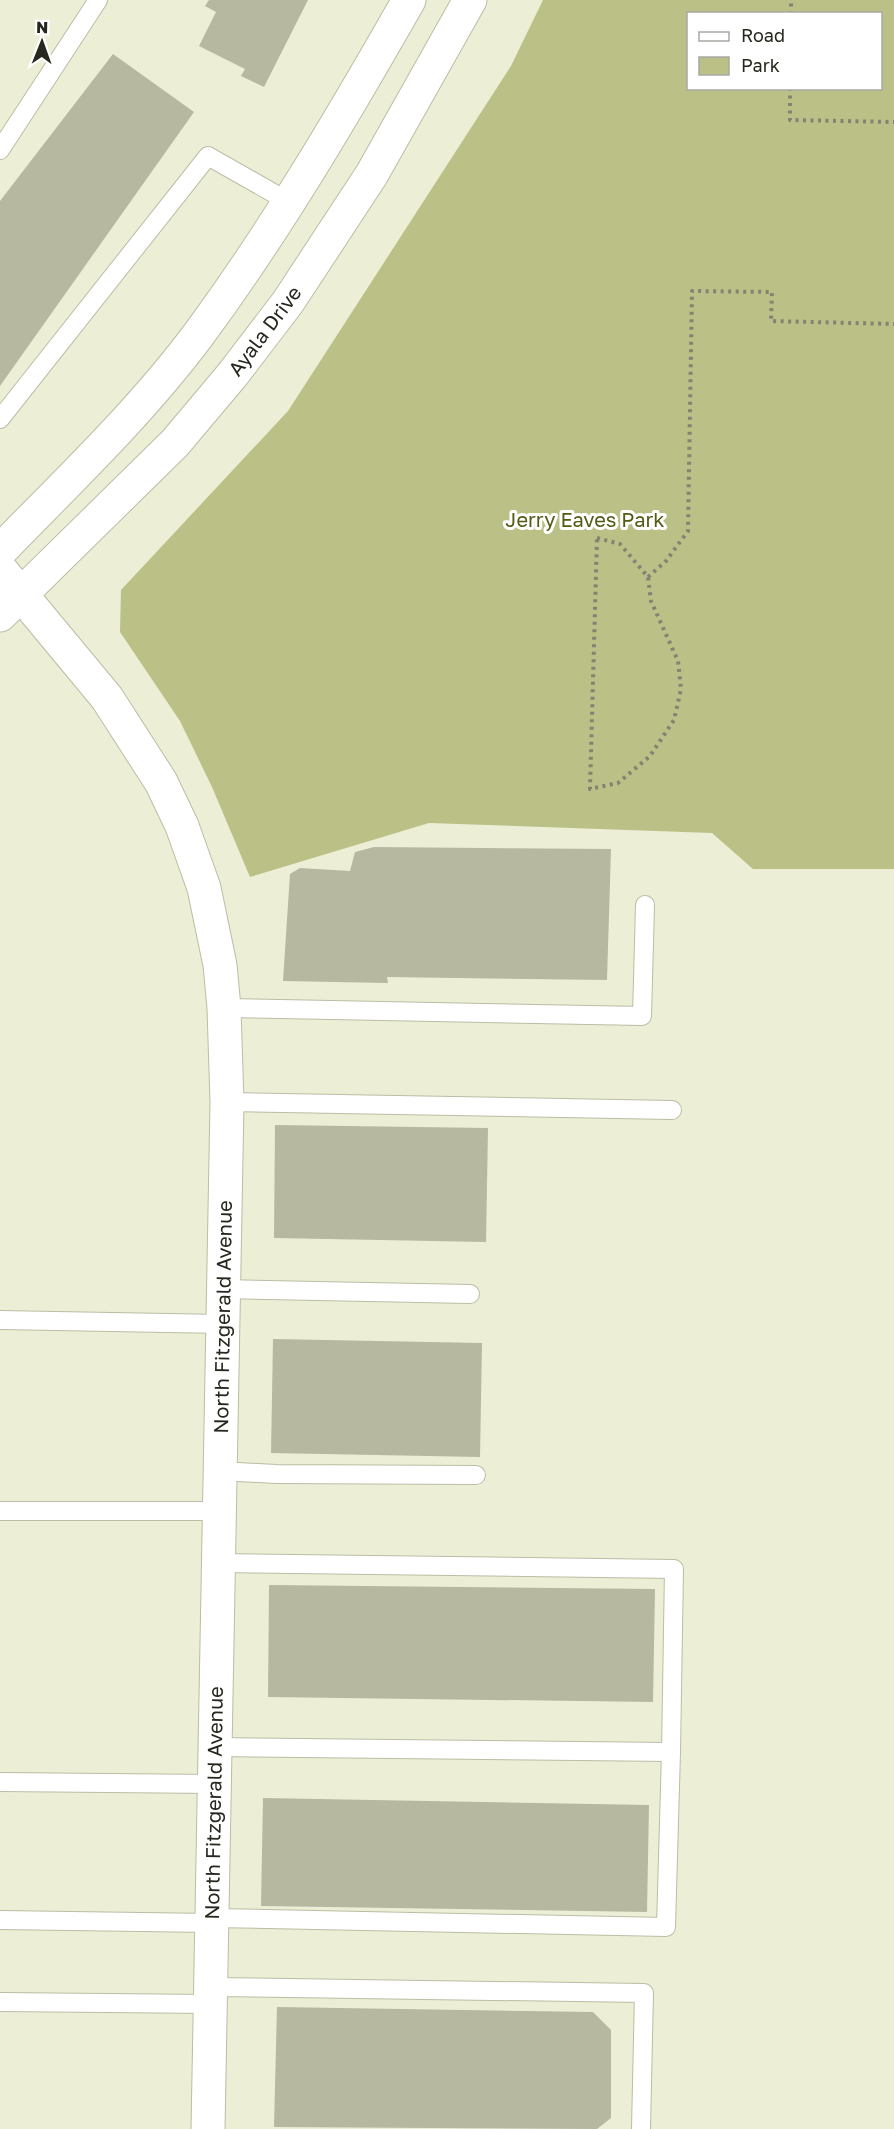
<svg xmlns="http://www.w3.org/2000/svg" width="894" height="2129" font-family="'Golos Text',sans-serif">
<rect width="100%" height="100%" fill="#eceed5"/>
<path fill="#bbc086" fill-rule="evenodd" d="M543,0H894V869H753L712,833L429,823L250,877L212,787L180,721L120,632L121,590L288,411L511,66ZM688,14H880V88H688Z"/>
<path fill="#b6b8a0" d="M209,0H308L264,87L241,76L245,69L199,46L216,12L205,6Z
M113,54L194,112L0,386V201Z
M374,847L611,849L607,980L387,977L388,983L283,981L290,874L300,868L350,871L355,852Z
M275,1125L488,1128L486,1242L274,1238Z
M273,1339L482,1343L480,1457L271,1453Z
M269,1585L655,1589L653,1702L268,1697Z
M263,1798L649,1805L647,1912L261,1906Z
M277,2007L593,2012L611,2030V2118L597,2129L274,2127Z"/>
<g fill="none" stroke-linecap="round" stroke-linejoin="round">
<g stroke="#bbbda5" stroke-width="20">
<path id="service" d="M0,150L98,0
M0,419L208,156L289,202
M224,1008L642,1016L645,905
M227,1102L672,1110
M223,1289L470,1294
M0,1320L223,1324
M220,1471L276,1474L476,1475
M0,1511H219
M215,1747L671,1752L674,1569L218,1563
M0,1782L214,1784
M212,1918L666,1927L671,1752
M0,1920L212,1923
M211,1987L644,1993L641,2129
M0,2002L211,2004"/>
</g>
<g stroke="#bbbda5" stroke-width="35">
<path id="minor" d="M0,569L107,698L161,782L182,826L204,888L220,965L224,1008L227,1102L208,2129"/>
</g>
<g stroke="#bbbda5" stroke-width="35">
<path id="secondary" d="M0,551C68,481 140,413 199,334C277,228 344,114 409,0
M0,615L175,443L233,374L288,302L372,174L470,0"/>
</g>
<path stroke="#828473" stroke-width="4" stroke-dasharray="3 4.5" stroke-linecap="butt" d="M791,14V0
M790,88V120L894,122
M597,538L620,544L648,577L651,601L678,661L681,689L674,720L650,756L618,783L590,789Z
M648,577L666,561L688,531L692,291L772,292L771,321L894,324"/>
<use href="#service" stroke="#fff" stroke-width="18"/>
<use href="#minor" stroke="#fff" stroke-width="33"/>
<use href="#secondary" stroke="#fff" stroke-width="33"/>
</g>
<g text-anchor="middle" stroke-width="6" stroke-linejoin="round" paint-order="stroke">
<g font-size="20" fill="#26271e" stroke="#fff">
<text transform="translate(265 331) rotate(-53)" y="7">Ayala Drive</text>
<text transform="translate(223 1317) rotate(-89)" y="7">North Fitzgerald Avenue</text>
<text transform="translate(214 1803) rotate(-89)" y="7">North Fitzgerald Avenue</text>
</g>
<g font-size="20" fill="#565a15" stroke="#fff">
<text x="585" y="527">Jerry Eaves Park</text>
</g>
</g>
<rect x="687" y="12" width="195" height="78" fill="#ffffff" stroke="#a8a9a5" stroke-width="1.5"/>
<rect x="699" y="32" width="30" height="9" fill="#ffffff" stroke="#a8a9a5" stroke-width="1.5"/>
<text x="741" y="42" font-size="18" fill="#26271e">Road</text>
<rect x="699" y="57" width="30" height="18" fill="#bbc086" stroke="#a8a9a5" stroke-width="1.5"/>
<text x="741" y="72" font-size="18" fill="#26271e">Park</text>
<g transform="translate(42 42) rotate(1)" stroke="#ffffff" stroke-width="4.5" paint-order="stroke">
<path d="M0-4.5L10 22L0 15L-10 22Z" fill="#26271e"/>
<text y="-9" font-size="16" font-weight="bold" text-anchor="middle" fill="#26271e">N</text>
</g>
</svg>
